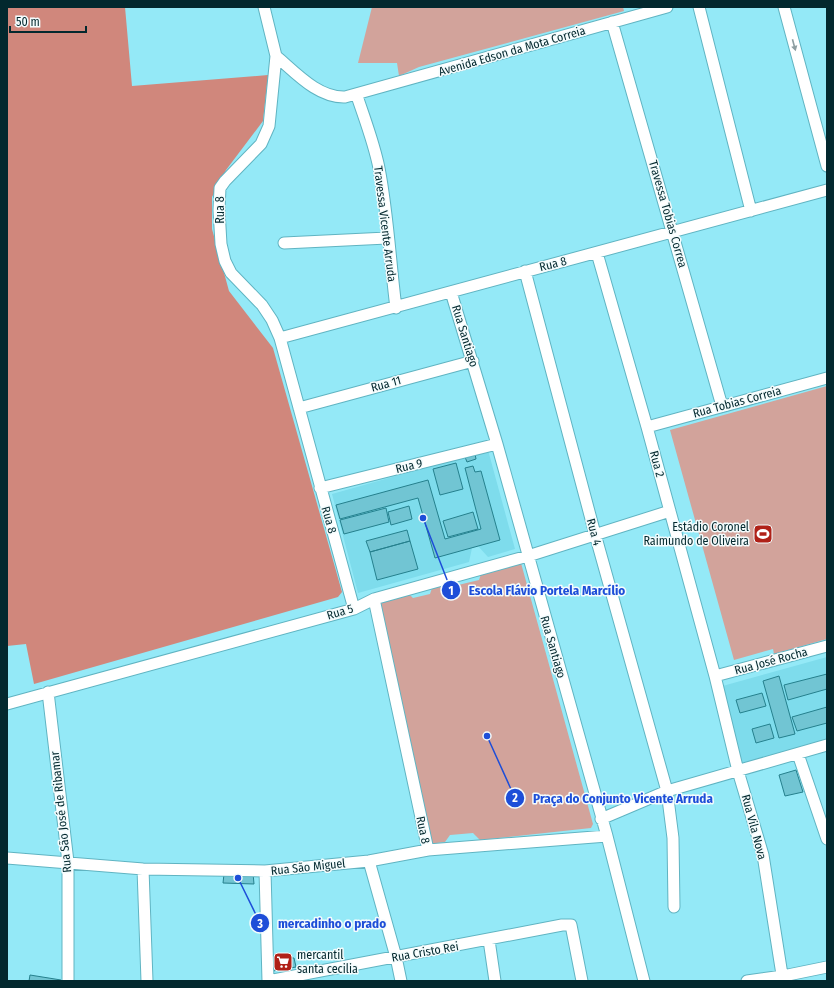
<svg xmlns="http://www.w3.org/2000/svg" width="834" height="988" font-family="'Fira Sans Condensed',sans-serif">
<rect width="100%" height="100%" fill="#94e9f7"/>
<path fill="#7edcec" d="M488,450L515,549L488,557L478,546L472,548L469,562L358,593L332,494Z
M827,657V748L742,771L719,687Z"/>
<path fill="#d2a39b" d="M372,7H623L624,11L419,67L399,76L397,63H358Z
M827,386V639L774,654L773,649L734,660L670,430Z
M521,563L593,824L591,828L480,840L473,833L450,835L445,842L429,844L380,599L407,592L413,598L430,594L433,585L449,580L454,586L479,580L482,571Z"/>
<path fill="#d0877c" d="M7,7H125L132,86L268,75L263,121L226,170L212,197V229L229,291L273,348L342,592L338,597L34,684L26,644L7,646Z"/>
<path fill="#71c5d3" stroke="#25808d" d="M475,454L476,459L467,462L465,457Z
M456,463L463,489L440,495L433,469Z
M473,466L475,472L481,471L500,540L435,558L418,498L340,519L336,505L428,480L445,539L481,529L465,468Z
M409,506L412,519L391,525L388,512Z
M386,508L389,522L344,534L340,520Z
M473,512L478,529L448,537L443,521Z
M407,530L410,541L370,552L366,541Z
M410,541L418,569L377,580L370,552Z
M827,674V689L788,700L784,685Z
M779,676L795,734L779,738L763,681Z
M762,693L766,706L740,713L736,700Z
M827,707V723L797,731L792,717Z
M770,724L774,738L756,743L752,729Z
M796,770L803,792L785,796L779,775Z
M253,873L254,884L223,883L224,874Z
M271,957L294,958L296,967L273,971Z
M30,975L61,980V981H29Z"/>
<g fill="none" stroke-linecap="round" stroke-linejoin="round">
<g stroke="#60b4c2" stroke-width="13">
<path id="street" d="M264,7L276,56L269,126L261,144L225,181L220,188L219,210L221,244L225,261L231,273L262,305L272,320L280,338L354,609
M699,7L751,211
M784,7L827,166
M612,22L722,406
M276,56C296,73 318,98 345,97L667,7
M357,96C365,120 374,143 379,168C388,214 390,261 396,308
M284,243L387,238
M597,253L647,427L715,676L738,771L763,855L783,981
M525,271L595,534L667,791L673,838L674,907
M451,292L497,444L607,836L644,981
M280,338L827,190
M299,408L473,361
M647,427L827,378
M320,488L497,444
M374,599L428,850
M715,676L827,646
M48,692L68,862V981
M7,704L354,609L374,599L528,556L670,511
M798,754L827,839
M601,819L667,791L827,745
M7,858L143,869L265,871L369,861L428,850L607,836
M369,861L396,957L401,981
M143,869L147,981
M265,871L268,981
M489,940L495,981
M268,981L562,925H571L582,981
M747,981L783,976L827,967"/>
</g>
<use href="#street" stroke="#fff" stroke-width="11"/>
</g>
<defs><path id="oneway-solid" d="M-6-.8H1V-3.2L6.5 0L1 3.2V.8H-6Z"/></defs>
<use fill="#8e9ea1" href="#oneway-solid" transform="translate(794 45) rotate(75)"/>
<defs>
<g id="stadium-square" transform="scale(1)"><rect x="-9" y="-9" width="18" height="18" rx="4" fill="#b02118" stroke="#f4fcfd"/><path d="M0-5a6.5 5 0 1 0 0 10a6.5 5 0 1 0 0-10ZM-3.5-1.8h7v3.6h-7Z" fill="#fff"/></g>
<g id="supermarket-square" transform="scale(1)"><rect x="-9" y="-9" width="18" height="18" rx="4" fill="#b02118" stroke="#f4fcfd"/><path d="M-6-5.5h2.5l.6 2H6L4.5 2H-2.5L-4.4-4H-6ZM-1.5 3.2a1.3 1.3 0 1 0 .1 0ZM3 3.2a1.3 1.3 0 1 0 .1 0Z" fill="#fff"/></g>
</defs>
<g fill-rule="evenodd">
<use href="#stadium-square" x="763" y="534"/>
<use href="#supermarket-square" x="283" y="962"/>
</g>
<g text-anchor="middle" stroke-width="3" stroke-linejoin="round" paint-order="stroke">
<g font-size="12" fill="#03282e" stroke="#f4fcfd">
<text transform="translate(512 51) rotate(-16)" y="4">Avenida Edson da Mota Correia</text>
<text transform="translate(220 210) rotate(-90)" y="4">Rua 8</text>
<text transform="translate(668 214) rotate(74)" y="4">Travessa Tobias Correa</text>
<text transform="translate(385 224) rotate(83)" y="4">Travessa Vicente Arruda</text>
<text transform="translate(553 264) rotate(-14)" y="4">Rua 8</text>
<text transform="translate(465 336) rotate(73)" y="4">Rua Santiago</text>
<text transform="translate(386 384) rotate(-15)" y="4">Rua 11</text>
<text transform="translate(737 402) rotate(-15)" y="4">Rua Tobias Correia</text>
<text transform="translate(657 464) rotate(75)" y="4">Rua 2</text>
<text transform="translate(409 466) rotate(-14)" y="4">Rua 9</text>
<text transform="translate(329 520) rotate(74)" y="4">Rua 8</text>
<text transform="translate(594 532) rotate(75)" y="4">Rua 4</text>
<text transform="translate(340 612) rotate(-17)" y="4">Rua 5</text>
<text transform="translate(553 647) rotate(74)" y="4">Rua Santiago</text>
<text transform="translate(771 661) rotate(-15)" y="4">Rua José Rocha</text>
<text transform="translate(61 812) rotate(-96)" y="4">Rua São José de Ribamar</text>
<text transform="translate(754 827) rotate(75)" y="4">Rua Vila Nova</text>
<text transform="translate(423 830) rotate(78)" y="4">Rua 8</text>
<text transform="translate(308 867) rotate(-6)" y="4">Rua São Miguel</text>
<text transform="translate(425 952) rotate(-10)" y="4">Rua Cristo Rei</text>
</g>
<g font-size="12" fill="#03282e" stroke="#f4fcfd" text-anchor="end">
<text x="749" y="531">Estádio Coronel<tspan x="749" dy="14">Raimundo de Oliveira</tspan></text>
<text x="297" y="959" text-anchor="start">mercantil<tspan x="297" dy="14">santa cecilia</tspan></text>
</g>
</g>
<path fill="none" stroke="#1d4ed8" stroke-width="1.5" d="M423 518L451 590M487 736L515 798M238 878L260 923"/>
<g fill="#1d4ed8" stroke="#f4fcfd" stroke-width="1.5">
<circle cx="423" cy="518" r="4"/>
<circle cx="487" cy="736" r="4"/>
<circle cx="238" cy="878" r="4"/>
<circle cx="451" cy="590" r="10"/>
<circle cx="515" cy="798" r="10"/>
<circle cx="260" cy="923" r="10"/>
</g>
<g font-size="12" text-anchor="middle" font-weight="bold" fill="#fff">
<text x="451" y="595">1</text>
<text x="515" y="802">2</text>
<text x="260" y="928">3</text>
</g>
<g font-size="13" text-anchor="middle" font-weight="bold" fill="#1d4ed8" stroke="#f4fcfd" stroke-width="3" stroke-linejoin="round" paint-order="stroke">
<text x="547" y="595">Escola Flávio Portela Marcílio</text>
<text x="623" y="803">Praça do Conjunto Vicente Arruda</text>
<text x="332" y="928">mercadinho o prado</text>
</g>
<rect width="834" height="988" fill="none" stroke="#03282e" stroke-width="16"/>
<path d="M10 26v6h76v-6" fill="none" stroke="#03282e" stroke-width="2"/>
<text x="16" y="26" font-size="12" fill="#03282e" stroke="#f4fcfd" stroke-width="3" paint-order="stroke">50 m</text>
</svg>
